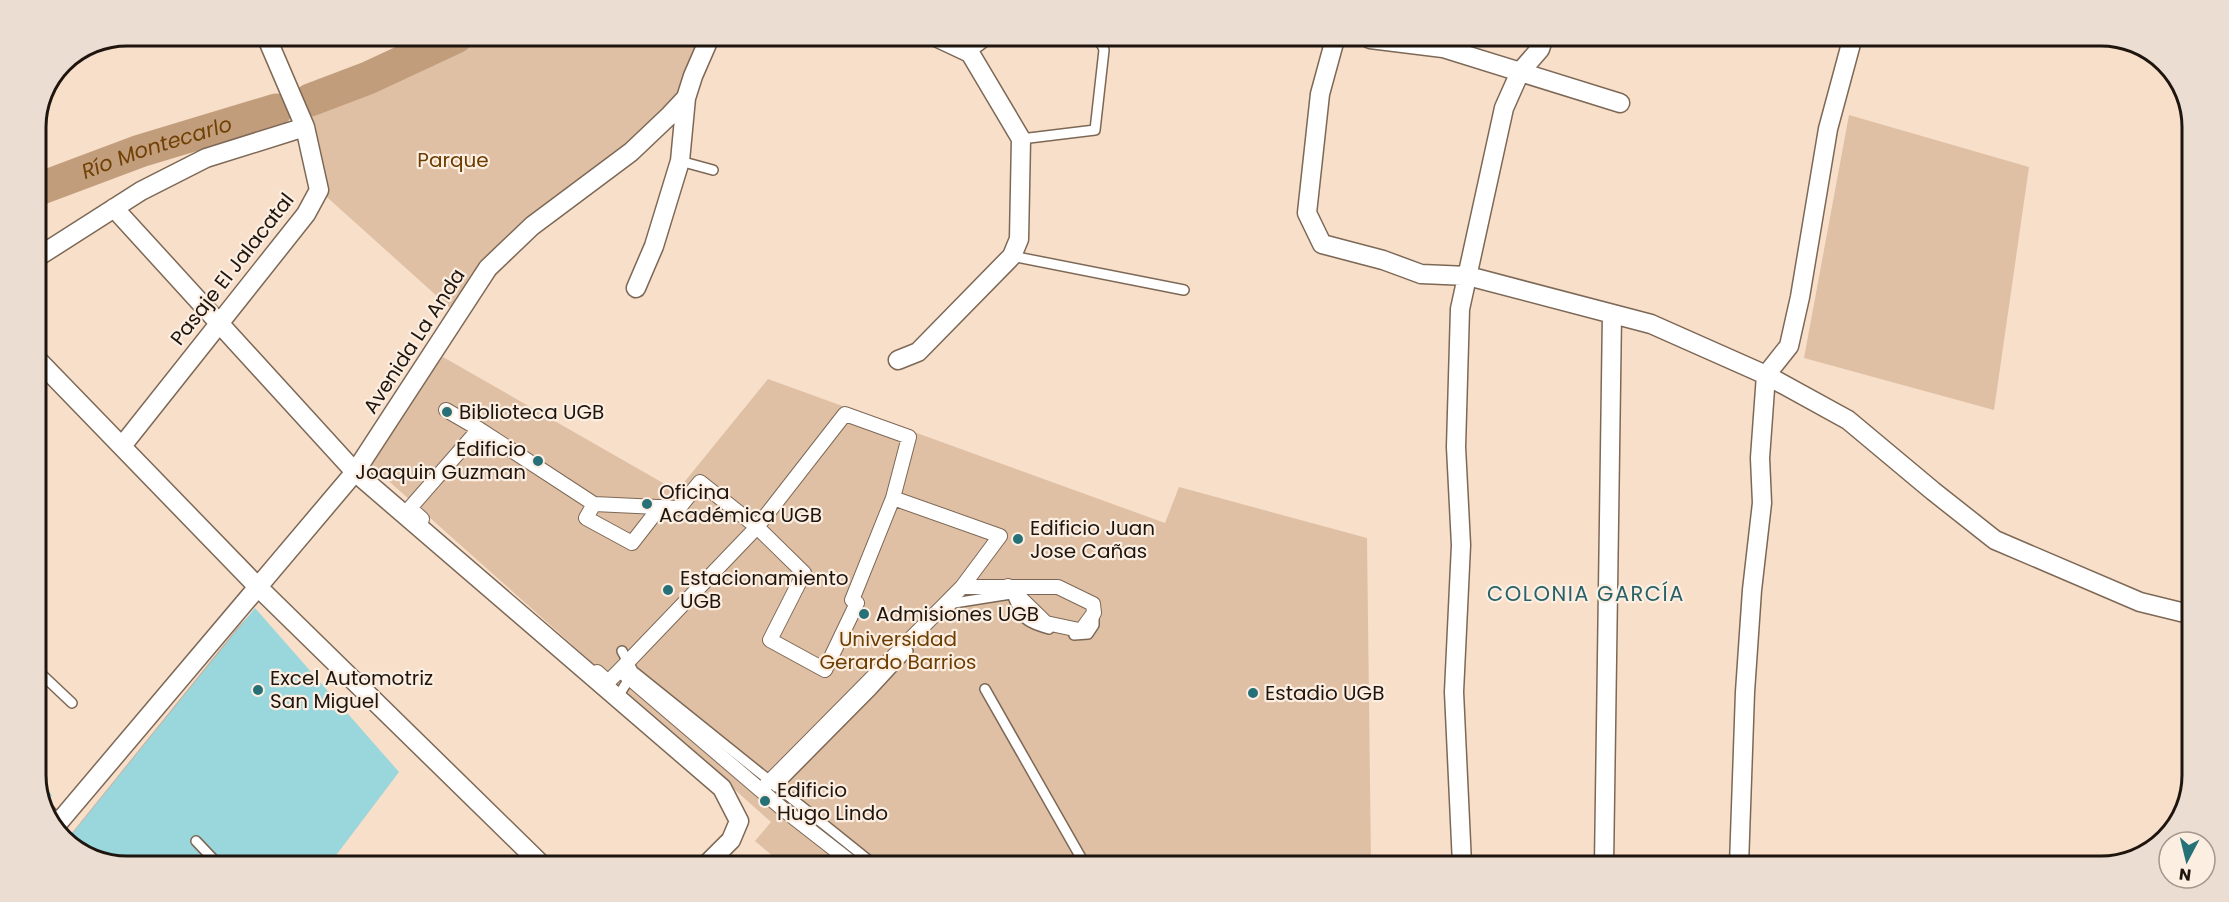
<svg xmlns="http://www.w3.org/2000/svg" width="2229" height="902" font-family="Poppins,sans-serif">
<rect width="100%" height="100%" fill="#f7dfca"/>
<path fill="#dfc0a4" d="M456,37H707L670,115L581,188L458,315L319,190L310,100Z
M1849,115L2029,167L1994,410L1804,358Z
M443,357L677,491L768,379L1165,523L1179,487L1367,538L1371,864L781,863L755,841L771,822L364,459Z"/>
<path fill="#0003" d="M255,610L329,862L98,861L67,839L238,627Z"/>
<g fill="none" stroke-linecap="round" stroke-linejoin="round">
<g stroke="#c29d7c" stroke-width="33">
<path d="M310,100L368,78L456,37"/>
<path id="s1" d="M36,190L140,151L276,110"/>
</g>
</g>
<path fill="#99d7dd" d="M662,509L672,512L661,525L651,520Z
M255,608L399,772L331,862L98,861L68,839Z
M36,777L52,795L46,807L36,781Z"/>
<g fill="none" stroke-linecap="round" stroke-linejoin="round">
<g stroke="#7d6856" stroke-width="12">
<path id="service" d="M970,53L990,38
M1021,139L1095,130L1104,50C1101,39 1093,39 1083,38
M680,161L713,170
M1012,256L1184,290
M1012,594C1022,619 1023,621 1049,629
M948,608L954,603L1018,593
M1074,635L1088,634L1094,625V613
M622,651L633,671L872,863
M36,669L72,703
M985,689L1084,863
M617,698L632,674
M776,787L872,690L908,651
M46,806L59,821
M196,841L215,861"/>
</g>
<g stroke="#7d6856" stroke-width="16">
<path id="pedestrian" d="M446,410L479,429
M594,504L586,518L632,543L660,507
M422,519L410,508L479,429L594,504L679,508L700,482L757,527L804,573L770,640L825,670L857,603L852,600L893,498
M620,670L784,810L852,863
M597,672L608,682L620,670L757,527L845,414L909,437L893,498L1000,536L962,587H1058L1093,604L1094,613L1083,628L1079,630L1046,623L1008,586
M761,790L962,587"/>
</g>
<g stroke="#7d6856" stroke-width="21">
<path id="minor" d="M1335,39L1320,94L1307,213L1322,244L1383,260L1421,274L1468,276L1651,324L1766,375L1848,420L1933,491L1995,540L2140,602L2189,614
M1370,39L1443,48L1620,103
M114,208L355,472L722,788L739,821L731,840L708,863
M36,258L141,191L206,158L305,127
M636,288L654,246L680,161L686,98
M36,358L258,587L539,862
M898,360L918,352L1012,256L1019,239L1021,139L970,53L938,38
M122,446L306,214L319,190L305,127L266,36
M54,828L355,472L488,268L532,226L631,152L670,115L686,98L693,76L710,37
M1462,864L1454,692L1461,545L1456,447L1460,309L1504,108L1520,72L1540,49L1543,40
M1604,865L1612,314
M1739,865L1745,692L1752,590L1762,503L1760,458L1766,375L1789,346L1800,297L1828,129L1852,40"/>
</g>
<use href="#service" stroke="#fff" stroke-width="9"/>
<use href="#pedestrian" stroke="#fff" stroke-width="14"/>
<use href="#minor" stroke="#fff" stroke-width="18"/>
</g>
<g fill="#267077" stroke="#fdeee2" stroke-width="2">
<circle cx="447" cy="412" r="6"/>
<circle cx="538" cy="461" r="6"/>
<circle cx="647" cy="504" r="6"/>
<circle cx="1018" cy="539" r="6"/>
<circle cx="668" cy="590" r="6"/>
<circle cx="864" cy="614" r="6"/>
<circle cx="258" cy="690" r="6"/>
<circle cx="1253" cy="693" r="6"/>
<circle cx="765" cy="801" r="6"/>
</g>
<g text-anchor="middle" stroke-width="4.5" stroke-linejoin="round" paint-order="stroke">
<g font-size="20" fill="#6c3d00" stroke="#fdeee2">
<text x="453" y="167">Parque</text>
<text x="898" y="646">Universidad<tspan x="898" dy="23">Gerardo Barrios</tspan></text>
</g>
<g font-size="20" fill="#1e150e" stroke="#fdeee2">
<text transform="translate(232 269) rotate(-52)" y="7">Pasaje El Jalacatal</text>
<text transform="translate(414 341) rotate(-57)" y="7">Avenida La Anda</text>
</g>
<g font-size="20" fill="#1e150e" stroke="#fdeee2" text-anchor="start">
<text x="459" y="419">Biblioteca UGB</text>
<text x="526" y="456" text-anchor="end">Edificio<tspan x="526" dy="23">Joaquin Guzman</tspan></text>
<text x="659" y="499">Oficina<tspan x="659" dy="23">Académica UGB</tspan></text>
<text x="1030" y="535">Edificio Juan<tspan x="1030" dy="23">Jose Cañas</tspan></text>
<text x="680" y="585">Estacionamiento<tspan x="680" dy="23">UGB</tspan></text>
<text x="876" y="621">Admisiones UGB</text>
<text x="270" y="685">Excel Automotriz<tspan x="270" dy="23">San Miguel</tspan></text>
<text x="1265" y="700">Estadio UGB</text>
<text x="777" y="797">Edificio<tspan x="777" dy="23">Hugo Lindo</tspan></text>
</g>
<g font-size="21" font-style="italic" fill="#704105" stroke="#fdeee2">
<text dy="7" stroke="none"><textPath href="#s1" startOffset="128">Río Montecarlo</textPath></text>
</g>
<g font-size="21" letter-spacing="1.5" fill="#286167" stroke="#fdeee2">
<text x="1586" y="601">COLONIA GARCÍA</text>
</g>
</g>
<path d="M0 0H2229V902H0ZM127 46H2101A81 81 0 0 1 2182 127V775A81 81 0 0 1 2101 856H127A81 81 0 0 1 46 775V127A81 81 0 0 1 127 46Z" fill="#ebddd1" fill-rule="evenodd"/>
<path fill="none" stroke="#1e150e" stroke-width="3" d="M127 46H2101A81 81 0 0 1 2182 127V775A81 81 0 0 1 2101 856H127A81 81 0 0 1 46 775V127A81 81 0 0 1 127 46Z"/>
<g transform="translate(2187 860) rotate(187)"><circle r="28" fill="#fdeee2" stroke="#a4978d" stroke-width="1.5"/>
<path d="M0-4.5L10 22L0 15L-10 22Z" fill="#267077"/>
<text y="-9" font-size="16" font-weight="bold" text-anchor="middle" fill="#1e150e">N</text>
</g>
</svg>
